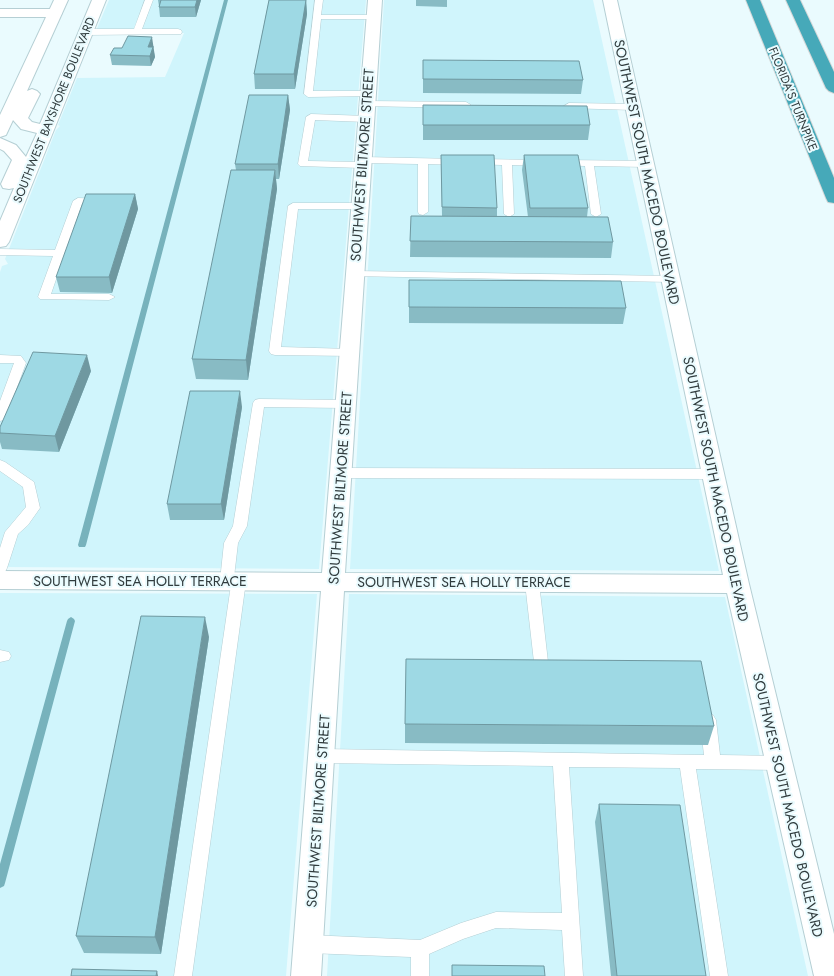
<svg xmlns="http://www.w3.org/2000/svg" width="834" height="976" font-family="Jost,sans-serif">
<rect width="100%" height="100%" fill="#eafbfe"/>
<path fill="#d0f5fc" d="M109,0H366L319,569L0,567V272L2,266L8,264L5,259L56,130L60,126L58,125L77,78L165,77L184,33H95Z
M384,0H593L719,571L350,569Z
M0,593L317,594L286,976H0Z
M349,594L725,597L808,976H327Z"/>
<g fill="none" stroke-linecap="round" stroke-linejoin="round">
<path fill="#77b2bc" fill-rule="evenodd" d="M224,0H228L86,545L85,547H79L78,545Z
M71,617L74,619L75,621L5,883L4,886L0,888V864L67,621L68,619Z"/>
<g stroke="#b5cfd4" stroke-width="1">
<path id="service" d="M145,0H153L142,29H178L181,30L182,32L181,34L86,35L82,32L86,29H134Z
M315,0H323L321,15H373L377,17L373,19H321L313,91H367L370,92L371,94L370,96L308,97L304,94Z
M367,101L466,102L471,105L466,108L364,106L362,104Z
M569,103L633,104L638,107L633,110L566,108L564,106Z
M311,114L366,116L371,119L366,122L315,120L308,161L360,162L358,160L360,158L363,157L458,159L463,162L458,165L428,164V212L423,215L419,214L418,212V164L365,163L367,165L365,167L362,168L300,166L298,164L306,117Z
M477,159L540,160L545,163L540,166L512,165L514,214L509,217L504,214L502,165L474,164L472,162Z
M563,160L646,161L651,164L646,167L594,166L601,214L596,217L591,214L585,166L560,165L558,163L560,161Z
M78,198L100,199L105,202L100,205L82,204L51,294H109L115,297L109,300L40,299L38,297L53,256L0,255V249L55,250L73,201Z
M293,203H359L364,206L359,209H298L281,347L350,349L354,350L356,353L354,356L275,355L271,354L269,351L288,206Z
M355,271L671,276L676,279L671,282L351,276L350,274L351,272Z
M0,355L21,356L26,363L6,417L4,420L0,421V401L14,363H0Z
M259,399L346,400L350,401L352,404L350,407L346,408L264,407L247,526L238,543L234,577L239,576L244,577L246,581L192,976H174L231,585L227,586L222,585L220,581L224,543L233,526L253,403L255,400Z
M0,460L5,462L34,482L40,508L28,525L18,534L7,568L5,572L0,573V548L5,532L26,507L23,487L0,471Z
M341,468L713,469L718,471L719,474L718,477L713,479L341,478L336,476L335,473L336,470Z
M532,578L537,579L539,583L548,662L546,666L541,668L536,666L534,662L525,583L527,579Z
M0,650L9,652L11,656L9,660L0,662Z
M708,713L713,715L716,720L720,755L779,756L785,758L787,763L785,768L779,770L696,769L728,976H710L680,768L569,767L583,976H565L562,930L496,928L463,939L429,954V976H411V957L309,953L303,950L300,944L303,938L309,935L420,940L461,923L496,912L562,913L553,766L322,763L316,761L314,756L316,751L322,749L704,755L700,720L703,715Z"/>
</g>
<g stroke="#b5cfd4" stroke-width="2">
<path id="minor" d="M368,0H382L345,573L723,575L603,0H617L749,584L834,934V976H814L727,593L344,591L321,976H291L321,591L0,589V571L322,573Z
M0,9H55L60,10L62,13L60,16L55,17H0Z"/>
</g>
<g stroke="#b5cfd4" stroke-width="2">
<path id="secondary" d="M54,0H68L27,91L32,89L37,91L40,94L28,118L32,122L40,124L92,0H106L9,242L6,246L0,247V221L14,188L9,189L3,188L1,184L12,160L4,151L0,149V138L16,145L26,157L37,133L21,129L13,120L6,135L0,137V115Z"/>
</g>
<g stroke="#d6d8d8" stroke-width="2">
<path id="motorway" d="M746,0H760L834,178V203L828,202L826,198Z
M786,0H800L834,72V93L829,91L826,88Z"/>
</g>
<use href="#service" fill="#fff" fill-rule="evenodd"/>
<use href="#minor" fill="#fff" fill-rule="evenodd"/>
<use href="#secondary" fill="#fff" fill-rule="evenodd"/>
<use href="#motorway" fill="#46a9b9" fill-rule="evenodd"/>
</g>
<path fill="#88bbc4" d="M158,0H201L196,17H160L159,7V6Z
M269,0H306L307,14L295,89H255L254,74Z
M416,0H447V7L416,6Z
M154,46L153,48L155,57L151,66L112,65L110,55L122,48Z
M423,60L583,80L581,94L423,93Z
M288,95L290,110L279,179H276L277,189L248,380L196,379L192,359L236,170L235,164Z
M423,105L590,125L588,140H423Z
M441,155L497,208V217H528L522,170L524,155L588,208L587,217L613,242L611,258L410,257L411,216H442Z
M135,194L138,209L112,293L60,292L56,277Z
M409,280L626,308L623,324L409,323Z
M91,371L59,452L2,449L0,442V427Z
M242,407L224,520H170L167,504Z
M209,637L161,954L84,953L76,936Z
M405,724L714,726L708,745L405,743Z
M599,804L706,976H611L595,822Z"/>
<path fill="#6f98a0" d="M197,0H201L196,17L195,7Z
M305,0H306L307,14L295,89L294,74Z
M152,37L155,57L151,66L148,47Z
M288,95L290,110L279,179L278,164Z
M275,170L277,189L248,380L246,360Z
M135,194L138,209L112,293L109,277Z
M87,355L91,371L59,452L55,436Z
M240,391L242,407L224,520L221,504Z
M205,617L209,637L161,954L155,937Z
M157,971L158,976H156Z"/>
<path fill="#9ed9e4" stroke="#6f98a0" d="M161,0H197L195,7H159Z
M269,0H306L294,74H254Z
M128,36L152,37L148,47H153L150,56L110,55L114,48H122Z
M423,60L579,61L583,80L423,79Z
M249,95H288L278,164H235Z
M423,105L587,106L590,125H423Z
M441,155H494L497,208L442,207Z
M524,155H578L588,208H530Z
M231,170H275L246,360L192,359Z
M86,194H135L109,277H56Z
M411,216L608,217L613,242L410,241Z
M409,280L621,281L626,308L409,307Z
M33,352L87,355L55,436L0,433V427Z
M190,391H240L221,504H167Z
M141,616L205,617L155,937L76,936Z
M406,659L701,661L714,726L405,724Z
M599,804L680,805L706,976H617Z
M452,965L544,966L545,976H452Z
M72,969L157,971L156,976H71Z"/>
<g text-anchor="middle" stroke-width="4" stroke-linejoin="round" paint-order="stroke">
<g font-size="12" fill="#313c3e" stroke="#eafbfe">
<text transform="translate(793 99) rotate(68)" y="4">FLORIDA'S TURNPIKE</text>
<text transform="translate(54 110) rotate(-68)" y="4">SOUTHWEST BAYSHORE BOULEVARD</text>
</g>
<g font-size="14" fill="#313c3e" stroke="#eafbfe">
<text transform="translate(362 165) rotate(-86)" y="5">SOUTHWEST BILTMORE STREET</text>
<text transform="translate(647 172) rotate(78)" y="5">SOUTHWEST SOUTH MACEDO BOULEVARD</text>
<text transform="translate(340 488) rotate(-86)" y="5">SOUTHWEST BILTMORE STREET</text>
<text transform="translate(716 489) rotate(78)" y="5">SOUTHWEST SOUTH MACEDO BOULEVARD</text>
<text x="140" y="586">SOUTHWEST SEA HOLLY TERRACE</text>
<text x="464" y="587">SOUTHWEST SEA HOLLY TERRACE</text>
<text transform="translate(788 805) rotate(77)" y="5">SOUTHWEST SOUTH MACEDO BOULEVARD</text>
<text transform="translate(318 811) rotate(-86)" y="5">SOUTHWEST BILTMORE STREET</text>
</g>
</g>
</svg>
